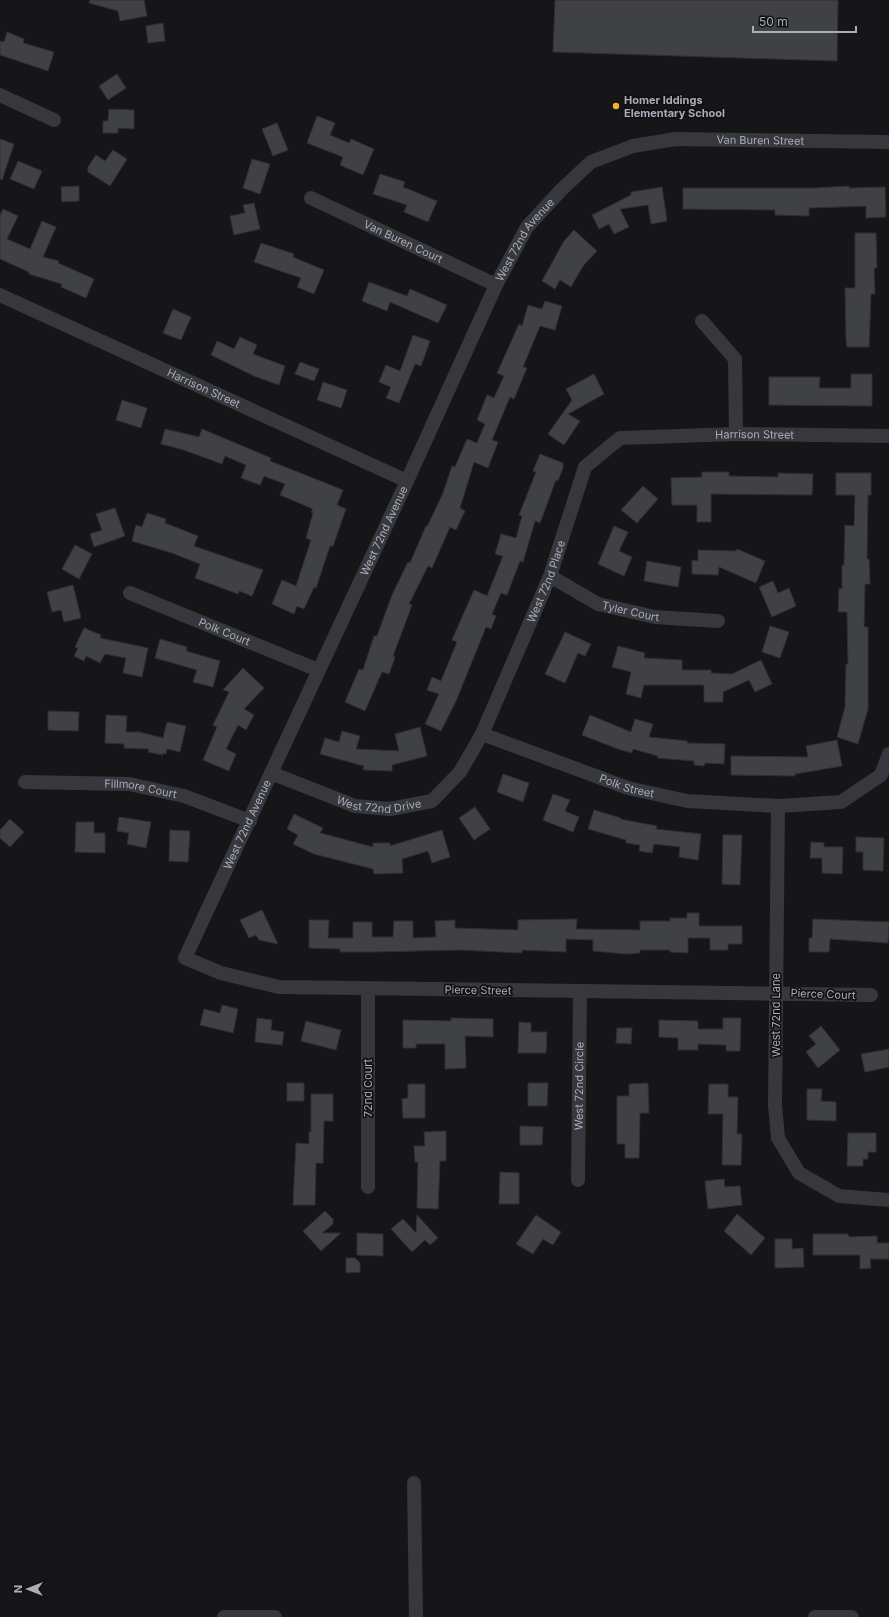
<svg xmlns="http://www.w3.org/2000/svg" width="889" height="1617" font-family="Inter,sans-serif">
<rect width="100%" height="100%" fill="#161618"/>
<path fill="#404145" stroke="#303034" d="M90,0H144L147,16L120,21L118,11L89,3Z
M555,0H838L837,61L553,52Z
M163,23L165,41L148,43L146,26Z
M7,32L24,39L23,43L54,52L48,71L0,55V41L4,42Z
M117,74L126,88L108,100L99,86Z
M109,109L134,110V129L118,128V133H103V121H108Z
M317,116L335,123L330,135L349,143L351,139L374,149L363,175L340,165L343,157L307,143Z
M277,123L288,150L273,156L262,129Z
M0,139L14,144L2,180L0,179Z
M113,150L127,159L110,186L88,172V167L96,155L105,161Z
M252,159L270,164L260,194L243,188Z
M18,161L42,171L34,189L10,179Z
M380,174L405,182L403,187L437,201L428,222L404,212L407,205L373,194Z
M79,186V201L62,202L61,187Z
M849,186V188L885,187L886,217L866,218V206L809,208V216L775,215V210L683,209V188H815Z
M662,187L667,221L651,224L648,205L620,209L629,227L614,234L609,224L599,229L592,215L631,195V192Z
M254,203L260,229L234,235L230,216L245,213L243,205Z
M3,209L18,216L7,239L30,249L42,221L56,227L43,257L59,261L58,263L94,279L86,298L61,287L62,284L29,274V272L0,259V215Z
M574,230L597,251L583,266L571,287L560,280L555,289L542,281L564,241Z
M855,233H876L877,268H874L875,294H871L869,347H847L846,338L845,288H855Z
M261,243L294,254L293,257L324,270L314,294L297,287L301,278L254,262Z
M369,282L407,296L410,289L447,305L438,323L390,302L387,311L362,301Z
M545,301L562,306L555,330L540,326L523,367L527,368L514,399L510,397L492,440L498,442L488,468L474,462L460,508L465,511L456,530L450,527L432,568L428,566L409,604L412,605L393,656L395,657L389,674L382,672L365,711L345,702L359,669L363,670L374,636H377L392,595L408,562L410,563L426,526L427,527L443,493L452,466L455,467L467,439L477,443L485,424L477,420L487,395L494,398L504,376L497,373L519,324L522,326L528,305L542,309Z
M173,309L191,317L181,340L163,333Z
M413,335L430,341L421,366L415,364L399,403L386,398L391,387L379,382L386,365L400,371Z
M240,337L257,345L253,354L285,366L279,385L254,376L211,355L217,341L234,349Z
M300,362L319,369L314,381L295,374Z
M594,374L604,394L568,414L580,421L564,445L548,434L572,400L566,389Z
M851,374H872V406L769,405V377H820L819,388H851Z
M323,382L347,390L341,408L317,400Z
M122,400L147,408L141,428L116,420Z
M165,429L199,437L202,429L271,458L270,461L343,490L337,505L346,509L333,546H330L316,588L314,587L304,609L297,606L294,614L272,604L282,580L296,586L311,540L306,538L313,513L311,512L313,509L280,495L285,484L264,476L260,485L241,478L246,465L225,456L222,464L184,450L161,444Z
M540,454L563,463V468L558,481L556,480L540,523L535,521L523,562L520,561L507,595L501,593L492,614L496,616L491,629L486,627L456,701L441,731L425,724L439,694L427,690L432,677L441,681L457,642L452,640L474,590L487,596L503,556L495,554L501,534L516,538L522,516L519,515L536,472L533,471Z
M702,472H729V476L778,477V473L813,474L812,495L711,494V522H697V505H672L671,478L702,477Z
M836,473H871V495H868L867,559H869L870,584H865L864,627H868V709L858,744L837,737L845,707L846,664H848L847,612H838L839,588L842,589V565H844L845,525L854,526L855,495H836Z
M643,486L658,499L637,523L621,510Z
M115,508L125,536L94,547L90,534L102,530L96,514Z
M147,513L166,519L165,523L198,536L194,546L263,570L252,596L239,591L238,594L195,578L200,564L172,553L132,541L136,525L142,527Z
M614,526L628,532L619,551L632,557L624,576L598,564Z
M75,545L92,554L79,579L62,569Z
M737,549L765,561L756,583L719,567L718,575L692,574V560L698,561V550L736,551Z
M647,561L681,567L678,587L644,581Z
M773,581L778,593L789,588L796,606L772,617L759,587Z
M73,585L81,618L64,622L61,610L52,612L47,592Z
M770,626L789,632L780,658L762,652Z
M84,628L101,635L100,638L148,648L142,677L123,673L126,658L105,654L100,663L86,656L84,661L74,656L78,648L75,647Z
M565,632L591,644L585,656L578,653L565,683L545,674Z
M160,639L187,647L186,651L220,661L213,687L193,682L197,670L155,658Z
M618,646L645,653L644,658L682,660V670H711V673L732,674L761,660L772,684L755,692L749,680L723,692V702H704V685H644L641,698L626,694L631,672L612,667Z
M243,668L264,688L244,709L254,715L246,730L238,725L226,749L236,754L229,771L203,760L217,727L213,725L229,692L223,690Z
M48,711L79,712L78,731L48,730Z
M106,715L127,716L126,732H139L163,738L167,722L186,726L180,752L167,749L166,754L163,753V755L148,752L149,749L124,748V744L105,743Z
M590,715L631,732L635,719L653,724L649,737L687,741V743L725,744L724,764L705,763L704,766L694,765V761L657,758L658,756L633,749L632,753L618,749L582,735Z
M420,727L427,756L392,765V771L363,770L364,766L320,754L325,738L339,742L342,731L360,736L356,749L399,751L395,734Z
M837,740L842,766L795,774V776L731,775V756L808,757L806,746Z
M503,774L529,783L523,802L497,792Z
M553,794L570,800L565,811L579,817L573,832L543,820Z
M475,807L490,829L474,840L459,818Z
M594,810L621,818L620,819L657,826L656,829L701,834L698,860L679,857L680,847L654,844L652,853L639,851L640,845L626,843V840L588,829Z
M294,814L323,828L320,833L373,847V843H390V846L442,830L450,857L432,863L428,851L402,859L403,873L374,874L373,869L314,854L293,844L298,835L287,829Z
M119,817L151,822L146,848L127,844L129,833L117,831Z
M10,819L24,832L10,847L0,838V830Z
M76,822H94V833H105V853L75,852Z
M170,830L190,831L188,862L169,861Z
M723,835H742L740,885L722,884Z
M856,837L884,838L883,871L863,870V852H856Z
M811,842L824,843V847H843L842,874L822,873V858H810Z
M262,910L278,944L259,940L256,935L249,938L240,920Z
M687,913H699V926H742V944H728V950H710V938H688V953L670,952V950H640V953L627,954L593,951V940L566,939V952L522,950V953L459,950L372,952H340V949L309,948V920H329L328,938H353V922H372V937H393L394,921H413V938L436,937L435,921L455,920V928L518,930V920L577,919L576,929L640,930V921H670V918H687Z
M813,919L889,922L888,943L830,939L829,952H809V938H812Z
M222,1005L238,1009L233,1033L200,1025L204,1009L220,1013Z
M257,1018L272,1020L271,1030L284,1032L282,1045L255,1042Z
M451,1018L493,1019V1037L465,1036L466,1068L445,1069V1044H416V1048H403V1020L451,1021Z
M723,1018H741L740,1051H726V1045L698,1044V1050H678V1038L659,1037V1020L698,1021V1029H723Z
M306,1021L341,1030L336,1050L301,1041Z
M519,1022L531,1023V1032H547L546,1053H518Z
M821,1026L840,1050L818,1068L806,1052L816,1044L809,1036Z
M617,1028H632L631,1044L616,1043Z
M889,1049V1067L865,1072L861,1054Z
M287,1083H304V1101H287Z
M528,1083H548L547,1106H528Z
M648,1083L649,1113H640L639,1158H625V1144H617V1096H629V1084Z
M408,1084H425V1118H403L402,1099L408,1098Z
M709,1084H728V1097H738L737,1134H742L741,1165H722L723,1114H708Z
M807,1089H822L821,1101L836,1102V1121L807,1120Z
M311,1094H333V1121H324L323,1163H316L315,1205H293L296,1143L309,1144V1132H311Z
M520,1126L543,1127L542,1145H520Z
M446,1131V1161H440L438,1209L417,1208L418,1162H415L414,1146H425L424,1132Z
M848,1133H876V1152H868V1159H863V1166H847Z
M500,1172L519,1173V1204H499Z
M724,1179L725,1187L740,1186L742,1205L708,1209L705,1181Z
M325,1211L333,1219V1224L322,1233H341L321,1251L303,1231Z
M737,1214L765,1238L751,1255L724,1231Z
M417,1215L438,1238L430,1245L425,1240L412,1252L391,1229L403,1219L416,1233Z
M536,1215L561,1232L553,1245L543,1239L533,1254L516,1244Z
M357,1233L383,1234V1256L357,1255Z
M813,1234H848L849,1237L877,1236V1243H889V1259H870L871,1268L860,1269V1255H813Z
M775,1239H792V1249L803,1248L804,1267L775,1268Z
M346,1258H355L360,1263V1272L346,1273Z"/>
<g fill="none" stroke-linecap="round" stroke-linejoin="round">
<g stroke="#37383d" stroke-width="14">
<path d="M0,95L54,120"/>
<path id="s1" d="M311,198L496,285"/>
<path id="s2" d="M0,295L407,481"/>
<path d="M702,321L735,359L736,434"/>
<path id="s3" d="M550,576L598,604L655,617L718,621"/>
<path id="s4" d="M130,593L318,670"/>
<path id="s5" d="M482,734L628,788L687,801L778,806L841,802L881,775L889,754"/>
<path id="s6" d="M271,773L355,806L390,809L432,801L460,772L482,734L550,576L585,467L620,438L736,434L889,436"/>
<path id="s7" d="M25,782L129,784L184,796L250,821"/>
<path d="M778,806L775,1105L778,1138L799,1173L839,1196L889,1200"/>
<path d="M368,989V1187"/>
<path id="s8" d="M871,995L279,987L221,973L185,958L407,481L496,285L527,227L561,190L591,162L633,146L676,139L889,142"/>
<path id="s9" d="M578,1180L580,992"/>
<path d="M414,1483L416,1617"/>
<path d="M224,1617H275"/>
<path d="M815,1617H852"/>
</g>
</g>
<circle fill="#f2b134" stroke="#111113" stroke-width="1.5" cx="616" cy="106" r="4"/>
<g text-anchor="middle" stroke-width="3.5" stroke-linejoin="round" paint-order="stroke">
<g font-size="11" font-weight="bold" fill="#a8adb8" stroke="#111113" text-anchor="start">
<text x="624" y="104">Homer Iddings<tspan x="624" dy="13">Elementary School</tspan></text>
</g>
<g font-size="11" fill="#a8adb8" stroke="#111113">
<text dy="4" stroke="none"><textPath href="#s8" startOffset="1762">Van Buren Street</textPath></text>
<text dy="4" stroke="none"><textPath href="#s8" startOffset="1486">West 72nd Avenue</textPath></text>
<text dy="4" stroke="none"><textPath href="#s1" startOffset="102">Van Buren Court</textPath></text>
<text dy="4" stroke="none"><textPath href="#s2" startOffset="224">Harrison Street</textPath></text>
<text dy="4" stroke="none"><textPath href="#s6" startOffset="719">Harrison Street</textPath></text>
<text dy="4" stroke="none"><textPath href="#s8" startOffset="1162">West 72nd Avenue</textPath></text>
<text dy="4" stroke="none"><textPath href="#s6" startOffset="418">West 72nd Place</textPath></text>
<text dy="4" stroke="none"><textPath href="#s3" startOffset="89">Tyler Court</textPath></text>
<text dy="4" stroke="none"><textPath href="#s4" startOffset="102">Polk Court</textPath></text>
<text dy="4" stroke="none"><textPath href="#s5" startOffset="154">Polk Street</textPath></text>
<text dy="4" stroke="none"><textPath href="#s7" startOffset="116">Fillmore Court</textPath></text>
<text dy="4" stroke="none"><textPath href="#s6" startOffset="114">West 72nd Drive</textPath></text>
<text dy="4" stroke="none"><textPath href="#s8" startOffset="838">West 72nd Avenue</textPath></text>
<text transform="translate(478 990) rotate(1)" y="4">Pierce Street</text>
<text transform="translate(823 994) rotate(2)" y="4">Pierce Court</text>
<text transform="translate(776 1015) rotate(-90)" y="4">West 72nd Lane</text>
<text dy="4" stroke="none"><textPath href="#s9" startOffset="94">West 72nd Circle</textPath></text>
<text transform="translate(368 1088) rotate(-90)" y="4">72nd Court</text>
</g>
</g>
<g transform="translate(28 1589) rotate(270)" stroke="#111113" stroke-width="3" paint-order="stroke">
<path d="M0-3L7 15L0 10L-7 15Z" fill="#a8adb8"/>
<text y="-6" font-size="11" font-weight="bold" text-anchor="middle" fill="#a8adb8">N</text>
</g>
<path d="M753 26v6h103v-6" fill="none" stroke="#a8adb8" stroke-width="2"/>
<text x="759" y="26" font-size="12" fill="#a8adb8" stroke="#111113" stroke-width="3" paint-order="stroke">50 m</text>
</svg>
